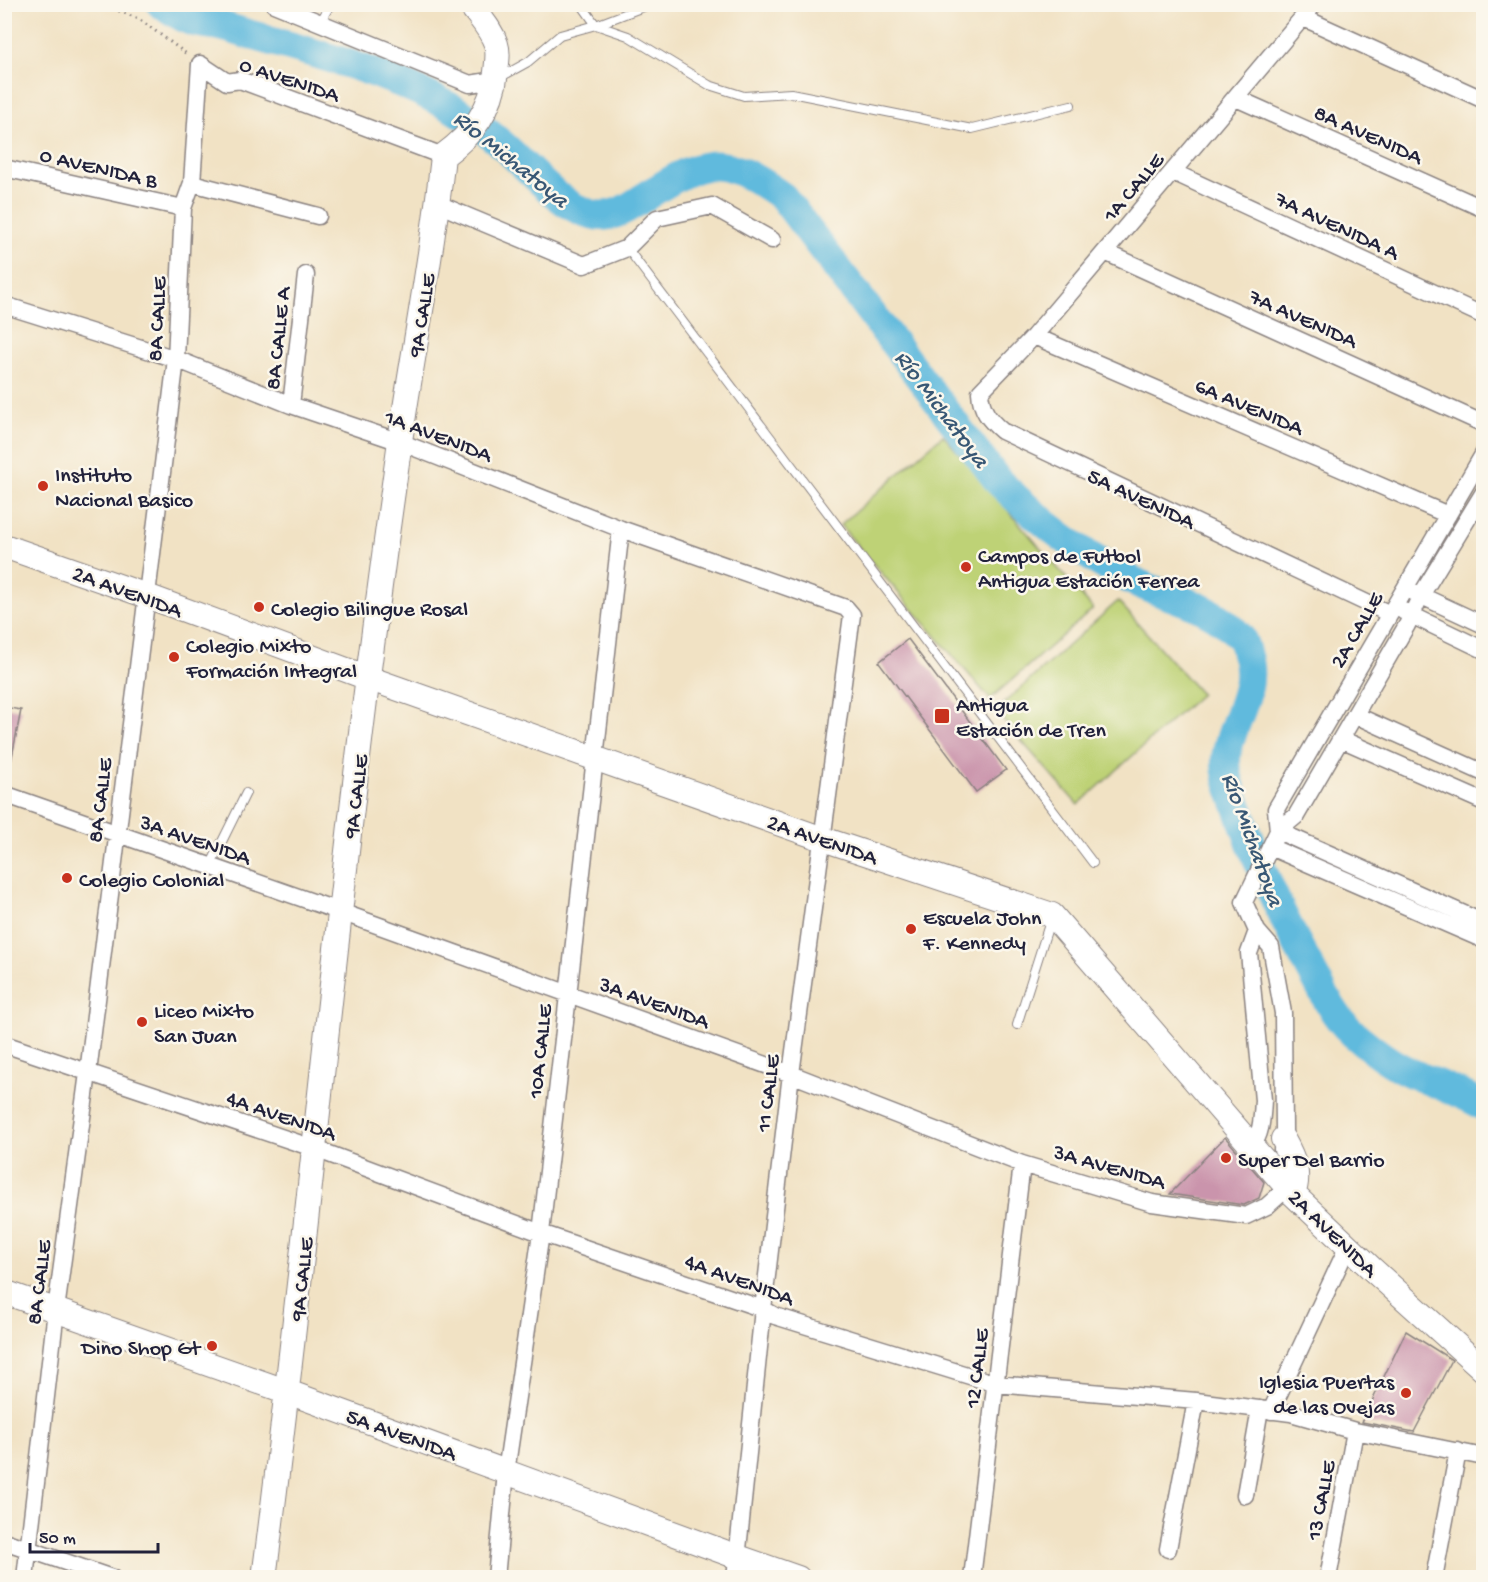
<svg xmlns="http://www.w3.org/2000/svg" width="1488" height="1582" font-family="'Gochi Hand',sans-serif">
<rect width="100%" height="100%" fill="#fbf7ec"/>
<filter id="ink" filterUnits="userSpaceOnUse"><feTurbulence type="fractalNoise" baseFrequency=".0167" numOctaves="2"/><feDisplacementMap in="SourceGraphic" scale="12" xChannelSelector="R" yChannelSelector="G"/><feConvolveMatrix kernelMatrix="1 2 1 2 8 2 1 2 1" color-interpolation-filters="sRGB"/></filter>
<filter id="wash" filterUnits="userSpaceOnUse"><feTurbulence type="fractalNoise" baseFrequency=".008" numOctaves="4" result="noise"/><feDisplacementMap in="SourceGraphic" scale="24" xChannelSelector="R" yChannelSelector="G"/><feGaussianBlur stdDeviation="1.35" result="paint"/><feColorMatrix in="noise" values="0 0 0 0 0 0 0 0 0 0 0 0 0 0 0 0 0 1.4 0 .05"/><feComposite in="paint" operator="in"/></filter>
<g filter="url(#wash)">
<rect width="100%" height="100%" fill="#f1e2c4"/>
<path fill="#bed276" stroke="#707a58" stroke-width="1.5" d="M943,435L1093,609L990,699L840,525Z
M1118,601L1201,694L1078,805L995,711Z"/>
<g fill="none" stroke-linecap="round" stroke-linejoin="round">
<path stroke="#60badd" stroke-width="30" d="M161,4C170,9 179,16 189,20C198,24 210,24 220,26C230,28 240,32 251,35C314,53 380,70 439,101C461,112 481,126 499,142C526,164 561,210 595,215C611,218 625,210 637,202C702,160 715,149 783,197L999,482C1038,520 1080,554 1129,579C1165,598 1212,603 1240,637C1243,641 1245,648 1246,653C1259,691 1230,722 1226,758C1225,776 1233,793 1239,810C1258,866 1283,919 1311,970C1319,985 1326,1000 1336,1014C1342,1023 1352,1033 1361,1040C1373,1050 1388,1061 1401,1068C1428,1082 1458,1090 1484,1106"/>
</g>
<g id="blocks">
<path fill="#ca94ac" d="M908,639L1006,770L976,792L879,662Z
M4,707L21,710L11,762L4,761Z
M1225,1137L1264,1182L1259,1198L1244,1205L1170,1194Z
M1406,1331L1452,1360L1414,1432L1362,1422Z"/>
</g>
</g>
<g filter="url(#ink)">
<use href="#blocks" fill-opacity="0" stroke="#8a8280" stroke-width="1.5"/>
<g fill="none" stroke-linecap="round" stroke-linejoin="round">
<g stroke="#8a8280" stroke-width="10">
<path id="lane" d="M581,4L596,25L651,4
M320,22L331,4
M499,78L528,62L560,35L596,25L628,36L709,85L744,96L791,93L972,129L1071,105
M627,248L1093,863
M210,866L246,793
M1017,1025L1051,918"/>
</g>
<g stroke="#8a8280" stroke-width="19">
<path id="street" d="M274,4L470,84L495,80
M1314,4L1034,336L980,392C981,410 989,420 1002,431L1390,614
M1304,18L1484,100
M1236,98L1484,209
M4,168L183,208
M1173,172L1484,316
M192,183L318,216
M438,204L584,265L627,248L657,218L712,206L772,240
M1105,252L1484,424
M4,305L176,359L291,405L400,442L621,529L846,608L852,615L791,1074L763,1309L735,1578
M1034,336L1448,515
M291,405L306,275
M1411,591L1484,625
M1403,611L1484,650
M1355,715L1484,773
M1341,739L1484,802
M4,794L327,907L791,1074L1022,1164L1152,1203L1246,1216L1267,1206L1287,1188
M1278,831L1276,809L1484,453
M1278,831L1484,923
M1270,847L1484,940
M4,1044L313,1148L541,1233L763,1309L775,1316L996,1384L1196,1401L1291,1413L1355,1431L1484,1457
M1251,1147C1262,1135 1262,1116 1263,1100L1249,953L1257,931
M1282,1150L1284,1131L1283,1013L1271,947L1257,931L1244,902L1278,831L1296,816L1407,625L1420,597L1484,492
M1271,1411L1348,1246
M1245,1495L1260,1409
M4,1541L112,1578
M1168,1549L1196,1401
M25,1578L56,1310L88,1073L176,359L183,208L192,183L200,64L227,82L240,80L443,156
M496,1578L506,1472L541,1233L621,529
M972,1578L1022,1164
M1328,1578L1355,1431
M1434,1578L1458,1451"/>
</g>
<g stroke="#8a8280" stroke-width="26">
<path id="secondary" d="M4,546L147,596L368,678L823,839L1052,915L1293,1194L1372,1269L1484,1370
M1283,1139C1293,1157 1301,1174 1293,1194
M4,1292L288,1392L738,1557L798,1578
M264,1578C303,1278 330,976 368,676C378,598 389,519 400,441C414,346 433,251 443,156C473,134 492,109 496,72C497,62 499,53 496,44C491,29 479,17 470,4"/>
</g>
<path stroke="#8a8280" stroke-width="3" stroke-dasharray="1.5 4.5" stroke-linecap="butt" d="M102,4L139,19L188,55"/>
<use href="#lane" stroke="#fff" stroke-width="8"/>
<use href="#street" stroke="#fff" stroke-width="16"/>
<use href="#secondary" stroke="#fff" stroke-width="24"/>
</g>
</g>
<g fill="#c8321e" stroke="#fbf7ec" stroke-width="2">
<circle cx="43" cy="486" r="6"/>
<circle cx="966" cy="567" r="6"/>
<circle cx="259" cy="607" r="6"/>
<circle cx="174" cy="657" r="6"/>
<rect x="934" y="708" width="16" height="16" rx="3"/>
<circle cx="67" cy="878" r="6"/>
<circle cx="911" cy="929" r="6"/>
<circle cx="142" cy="1022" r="6"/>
<circle cx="1226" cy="1158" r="6"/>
<circle cx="212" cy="1346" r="6"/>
<circle cx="1406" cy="1393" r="6"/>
</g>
<g text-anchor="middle" stroke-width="5" stroke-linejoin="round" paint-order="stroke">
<g font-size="22" fill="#22223b" stroke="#fbf7ec">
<text transform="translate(290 78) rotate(18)" y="8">0 AVENIDA</text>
<text transform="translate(1369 133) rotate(24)" y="8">8A AVENIDA</text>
<text transform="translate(99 166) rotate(13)" y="8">0 AVENIDA B</text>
<text transform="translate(1132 186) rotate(-50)" y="8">1A CALLE</text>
<text transform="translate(1338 224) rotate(25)" y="8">7A AVENIDA A</text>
<text transform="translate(420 315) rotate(-81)" y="8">9A CALLE</text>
<text transform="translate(1304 317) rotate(24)" y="8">7A AVENIDA</text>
<text transform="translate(155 319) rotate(-87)" y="8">8A CALLE</text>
<text transform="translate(276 338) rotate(-84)" y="8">8A CALLE A</text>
<text transform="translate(1250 405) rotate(23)" y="8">6A AVENIDA</text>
<text transform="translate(439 434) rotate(21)" y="8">1A AVENIDA</text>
<text transform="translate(1142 497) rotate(25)" y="8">5A AVENIDA</text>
<text transform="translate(128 590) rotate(20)" y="8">2A AVENIDA</text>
<text transform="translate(1355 629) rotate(-60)" y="8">2A CALLE</text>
<text transform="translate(354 796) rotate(-83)" y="8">9A CALLE</text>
<text transform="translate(98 800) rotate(-83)" y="8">8A CALLE</text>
<text transform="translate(196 838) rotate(19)" y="8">3A AVENIDA</text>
<text transform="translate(823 838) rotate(19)" y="8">2A AVENIDA</text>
<text transform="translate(655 1001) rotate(20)" y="8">3A AVENIDA</text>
<text transform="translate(538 1051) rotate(-84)" y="8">10A CALLE</text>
<text transform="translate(766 1093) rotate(-83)" y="8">11 CALLE</text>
<text transform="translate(282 1114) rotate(19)" y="8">4A AVENIDA</text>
<text transform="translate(1110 1165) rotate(16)" y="8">3A AVENIDA</text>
<text transform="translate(1334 1232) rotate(44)" y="8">2A AVENIDA</text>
<text transform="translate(740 1278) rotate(20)" y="8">4A AVENIDA</text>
<text transform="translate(300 1279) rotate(-84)" y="8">9A CALLE</text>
<text transform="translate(37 1282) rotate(-83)" y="8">8A CALLE</text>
<text transform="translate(975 1368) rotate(-83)" y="8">12 CALLE</text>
<text transform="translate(402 1433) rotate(20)" y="8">5A AVENIDA</text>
<text transform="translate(1319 1500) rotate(-79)" y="8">13 CALLE</text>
</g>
<g font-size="22" fill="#22223b" stroke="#fbf7ec" text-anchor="start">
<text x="55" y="481">Instituto<tspan x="55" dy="25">Nacional Basico</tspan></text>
<text x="978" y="562">Campos de Futbol<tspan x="978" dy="25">Antigua Estación Ferrea</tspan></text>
<text x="271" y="615">Colegio Bilingue Rosal</text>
<text x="186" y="652">Colegio Mixto<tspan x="186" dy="25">Formación Integral</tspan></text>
<text x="956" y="711">Antigua<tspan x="956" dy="25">Estación de Tren</tspan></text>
<text x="79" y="886">Colegio Colonial</text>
<text x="923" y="924">Escuela John<tspan x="923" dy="25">F. Kennedy</tspan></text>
<text x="154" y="1017">Liceo Mixto<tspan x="154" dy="25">San Juan</tspan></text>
<text x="1238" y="1166">Super Del Barrio</text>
<text x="200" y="1354" text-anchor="end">Dino Shop Gt</text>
<text x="1394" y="1388" text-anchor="end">Iglesia Puertas<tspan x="1394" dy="25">de las Ovejas</tspan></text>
</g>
<g font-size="24" font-style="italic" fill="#385774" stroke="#fbf7ec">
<text transform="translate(512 158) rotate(39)" y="8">Río Michatoya</text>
<text transform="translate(943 408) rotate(53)" y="8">Río Michatoya</text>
<text transform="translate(1254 839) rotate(70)" y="8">Río Michatoya</text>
</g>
</g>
<rect width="1488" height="1582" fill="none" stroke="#fbf7ec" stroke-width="24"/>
<path d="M30 1543v9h128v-9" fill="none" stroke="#22223b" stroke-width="3"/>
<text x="39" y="1543" font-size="18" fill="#22223b" stroke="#fbf7ec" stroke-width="4.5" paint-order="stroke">50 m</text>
</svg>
